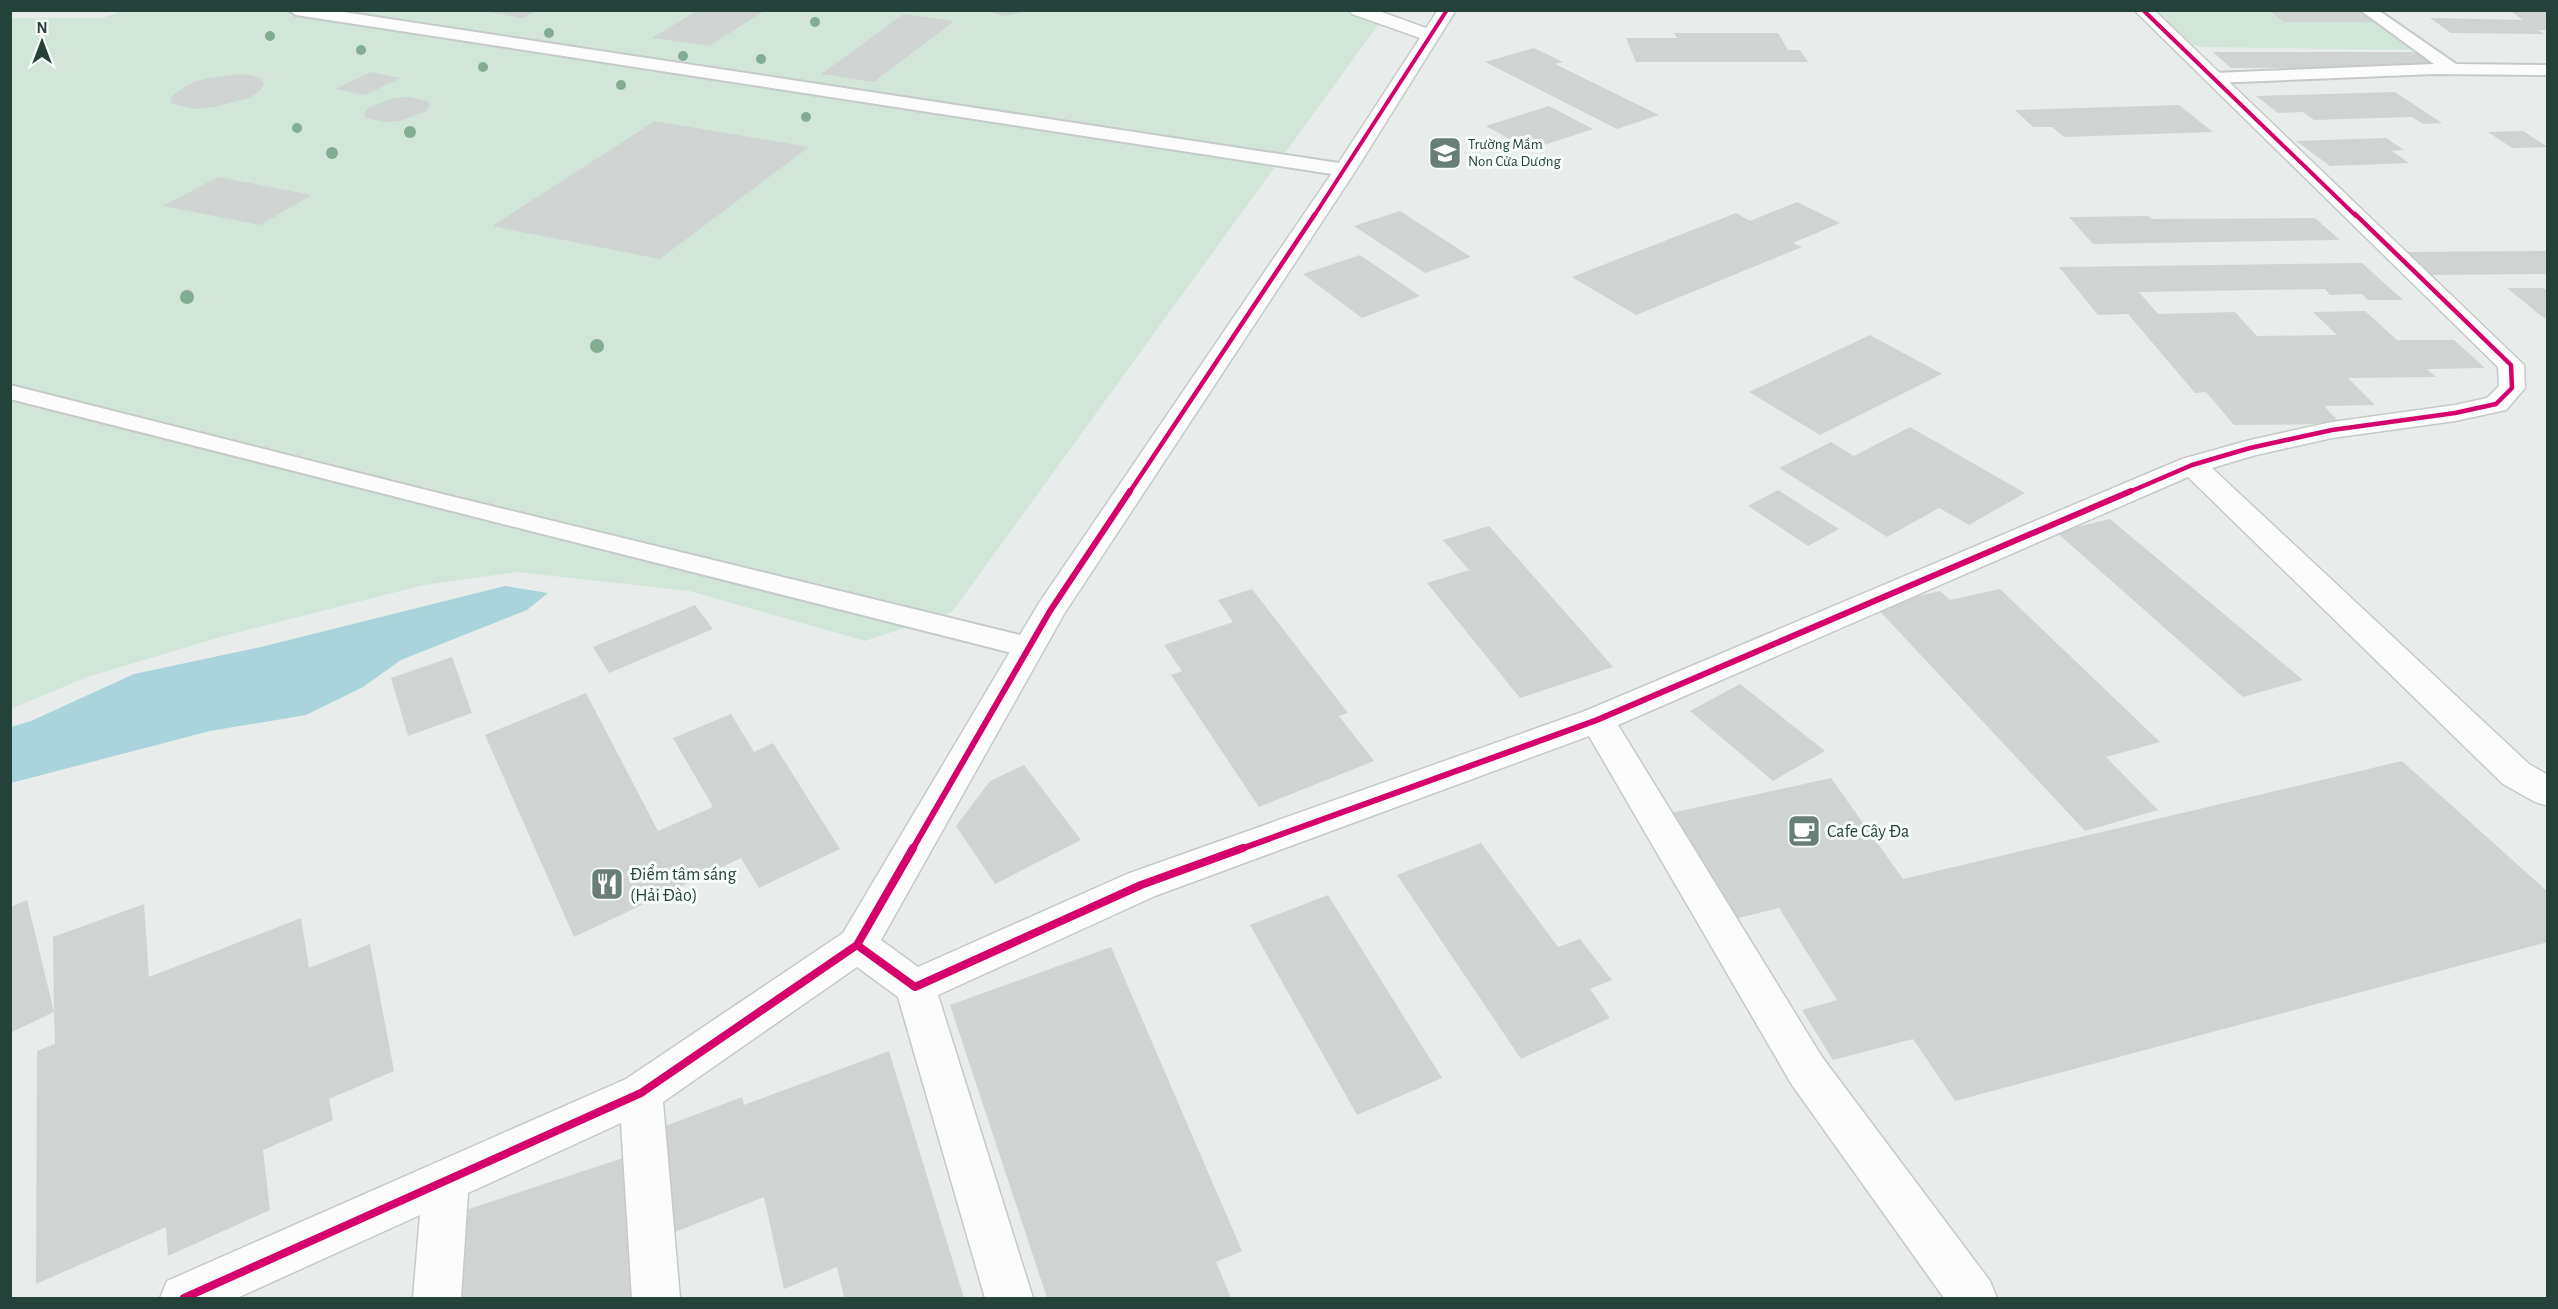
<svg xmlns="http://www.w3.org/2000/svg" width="2558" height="1309" font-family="'Alegreya Sans',sans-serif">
<rect width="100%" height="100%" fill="#e8edeb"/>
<path fill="#d1e6d8" d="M126,10L1388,11L952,612L865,641L689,591L517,572L424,585L224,636L87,677L11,709V18H102Z
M2158,11H2363L2411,44L2413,50L2203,47L2190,44Z"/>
<path fill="#a9d4db" d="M505,586L548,593L527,610L401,660L363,687L306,715L210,731L11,783V727L31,721L134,674L261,647Z"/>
<path fill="#cfd4d2" d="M479,10H538L523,18Z
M698,10H766L709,46L652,38Z
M982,10H1030L1005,16Z
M2269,10H2361L2376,22H2283Z
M2509,10H2543L2548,13V30H2538L2544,34L2451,33L2430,18L2523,20Z
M904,14L954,21L874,82L821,74Z
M1674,33H1778L1788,50H1800L1808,62H1636L1626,38H1677Z
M1534,48L1563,62L1555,64L1659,115L1617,129L1485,62Z
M2213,52H2415L2438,68H2231Z
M371,72L400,78L365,95L335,89Z
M238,74L253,75L262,79L264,84L260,91L249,98L214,107L196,109L172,104L170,98L187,85L203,79Z
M2395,92L2442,123L2423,124L2412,117L2314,120L2303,112L2278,113L2256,96Z
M408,97L428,101L430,106L425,112L400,121L385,122L366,118L364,113L369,107L394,98Z
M2179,105L2213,132L2064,137L2052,127H2033L2015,110Z
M1549,106L1593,129L1529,150L1486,126Z
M655,121L809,147L660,259L492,226Z
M2523,131L2548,147L2512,148L2488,132Z
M2386,138L2404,150L2392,151L2409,163L2330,166L2296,141Z
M218,177L312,195L260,225L163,206Z
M1797,202L1840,223L1793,243L1802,247L1636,315L1572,277L1736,213L1750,221Z
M1400,211L1471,257L1425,273L1354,226Z
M2148,216L2152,219L2315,218L2340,240L2093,244L2069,217Z
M2548,251V274L2425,275L2399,252Z
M1360,255L1420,296L1362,318L1303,274Z
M2362,263L2403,300H2368L2362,294L2330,295L2325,289L2139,292L2158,314L2235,312L2257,336L2337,335L2313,312L2365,311L2397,340H2454L2485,368L2427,369L2436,377L2348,378L2375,405L2324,406L2341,424L2234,425L2206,392L2195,393L2128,314L2098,315L2059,267Z
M2507,288H2543L2548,291V318H2544Z
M1870,335L1942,374L1820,435L1749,392Z
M1910,427L2025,493L1969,525L1939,508L1887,537L1779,468L1831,442L1854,456Z
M1778,490L1839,529L1808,546L1748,506Z
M2110,519L2303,680L2243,697L2056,532Z
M1489,526L1588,638L1613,667L1520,698L1427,583L1469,570L1443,540Z
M1252,589L1348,713L1339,716L1374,761L1259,807L1171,675L1182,671L1164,645L1233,622L1218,600Z
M2000,589L2160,742L2106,757L2158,810L2085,831L1875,606L1940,591L1950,600Z
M695,605L713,629L609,673L593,647Z
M452,657L472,713L408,736L391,678Z
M1740,684L1825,751L1773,781L1690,711Z
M586,693L658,831L713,807L673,738L731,714L754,752L773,743L840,849L759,888L741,858L574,937L485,735Z
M2402,761L2548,892V942L1955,1101L1913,1039L1833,1060L1802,1010L1837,1000L1779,908L1730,920L1667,814L1831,778L1903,879Z
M1024,765L1081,840L995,884L956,826L990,781Z
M1481,843L1558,947L1580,939L1612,980L1590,989L1610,1018L1521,1059L1397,875Z
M1328,895L1442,1078L1357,1115L1250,925Z
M27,900L54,1012L53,937L144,904L149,977L301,918L309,968L370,944L394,1071L329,1099L333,1120L263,1150L270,1210L168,1256L166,1227L36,1284L37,1051L55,1044L54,1012L10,1033V907Z
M1111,947L1242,1251L1216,1262L1231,1298H1047L950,1005Z
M889,1051L964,1298H844L837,1267L784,1289L764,1197L670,1234L652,1131L742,1097L744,1105Z
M626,1157L638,1298H459L460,1212Z"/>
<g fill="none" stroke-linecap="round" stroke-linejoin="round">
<g stroke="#c5cac8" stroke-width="4">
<path id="lane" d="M289,10H330L1345,164L1352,166L1354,170L1352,174L1345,176L296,15Z
M2360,10H2378L2456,64L2548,65V75L2434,74L2214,83L2206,78L2214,73L2434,64Z
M10,385L438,493L1028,637L1038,640L1042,647L1038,654L1028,657L10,399Z"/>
</g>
<g stroke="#c5cac8" stroke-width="3">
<path id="street" d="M1349,10H1376L1426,28L1438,10H1456L1356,170L1064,614L881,940L918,967L1127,874L1585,711L2182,459L2250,440L2332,422L2455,405L2487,398L2499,386L2498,367L2134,10H2154L2524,365L2525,388L2506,410L2455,421L2332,438L2256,455L2212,468L2529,764L2548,775V806L2535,802L2503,784L2188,477L1618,725L1822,1057L1990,1281L1997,1298H1944L1792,1085L1589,736L1155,896L938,995L1033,1298H985L898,997L857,967L663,1102L680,1298H632L621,1123L468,1193L461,1298H413L420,1215L237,1298H160L167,1281L626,1079L843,933L1039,603L1334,170L1420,38L1352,14Z"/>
</g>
<use href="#lane" fill="#fcfcfc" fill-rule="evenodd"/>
<use href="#street" fill="#fcfcfc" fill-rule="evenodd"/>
<g stroke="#f7fbf9" stroke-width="6">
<path id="cycleway-far3" d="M2143,10L2356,216
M1314,216L1447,10"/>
</g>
<g stroke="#f7fbf9" stroke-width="8">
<path id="cycleway-far2" d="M1129,493L1315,214
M2127,493L2192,465L2250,448L2332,430L2455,413L2496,404L2512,388L2511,365L2355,214"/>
</g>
<g stroke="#f7fbf9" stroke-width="10">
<path id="cycleway-far1" d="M912,850L1050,611L1130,491
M1238,850L1597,720L2131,491"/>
</g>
<g stroke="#f7fbf9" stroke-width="11">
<path id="cycleway" d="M857,945L915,987L1141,885L1243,848
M184,1298L641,1093L857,945L913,848"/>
</g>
<use href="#cycleway-far3" stroke="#d6006c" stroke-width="4"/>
<use href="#cycleway-far2" stroke="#d6006c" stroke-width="4.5"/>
<use href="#cycleway-far1" stroke="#d6006c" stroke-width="6"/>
<use href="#cycleway" stroke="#d6006c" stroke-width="8"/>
</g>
<g fill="#81ae93">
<circle cx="815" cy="22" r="5"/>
<circle cx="549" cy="33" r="5"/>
<circle cx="270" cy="36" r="5"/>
<circle cx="361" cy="50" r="5"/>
<circle cx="683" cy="56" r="5"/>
<circle cx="761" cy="59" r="5"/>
<circle cx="483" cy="67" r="5"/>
<circle cx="621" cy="85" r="5"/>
<circle cx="806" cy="117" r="5"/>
<circle cx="297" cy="128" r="5"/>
<circle cx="410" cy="132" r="6"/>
<circle cx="332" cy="153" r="6"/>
<circle cx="187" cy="297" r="7"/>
<circle cx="597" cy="346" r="7"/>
</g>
<defs>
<g id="school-square" transform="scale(1.725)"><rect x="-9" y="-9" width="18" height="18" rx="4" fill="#697e78" stroke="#f7fbf9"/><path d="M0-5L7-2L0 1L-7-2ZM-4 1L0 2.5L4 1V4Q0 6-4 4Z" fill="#fff"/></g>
<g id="cafe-square" transform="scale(1.725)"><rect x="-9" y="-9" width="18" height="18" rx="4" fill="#697e78" stroke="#f7fbf9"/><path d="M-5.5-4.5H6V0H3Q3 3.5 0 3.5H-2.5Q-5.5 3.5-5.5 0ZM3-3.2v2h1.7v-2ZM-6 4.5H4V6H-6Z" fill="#fff"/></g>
<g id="restaurant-square" transform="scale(1.725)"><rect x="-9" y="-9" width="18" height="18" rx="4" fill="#697e78" stroke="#f7fbf9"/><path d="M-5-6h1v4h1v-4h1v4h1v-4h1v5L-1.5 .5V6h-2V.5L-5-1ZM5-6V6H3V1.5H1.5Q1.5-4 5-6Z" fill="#fff"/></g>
</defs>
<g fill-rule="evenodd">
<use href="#school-square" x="1445" y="153"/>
<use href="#cafe-square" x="1804" y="831"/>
<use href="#restaurant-square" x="607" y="884"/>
</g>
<g text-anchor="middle" stroke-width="6" stroke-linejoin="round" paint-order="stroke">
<g font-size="15" fill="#24423a" stroke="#f7fbf9" text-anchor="start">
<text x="1468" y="149">Trường Mầm<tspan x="1468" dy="17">Non Cửa Dương</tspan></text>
</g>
<g font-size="18" fill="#24423a" stroke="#f7fbf9" text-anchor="start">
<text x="1827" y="837">Cafe Cây Đa</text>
<text x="630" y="880">Điểm tâm sáng<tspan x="630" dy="21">(Hải Đào)</tspan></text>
</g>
</g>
<rect width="2558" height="1309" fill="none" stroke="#24423a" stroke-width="24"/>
<g transform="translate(42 42)" stroke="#f7fbf9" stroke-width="4.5" paint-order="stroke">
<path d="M0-4.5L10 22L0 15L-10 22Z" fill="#24423a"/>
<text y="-9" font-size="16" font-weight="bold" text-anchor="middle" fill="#24423a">N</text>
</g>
</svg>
